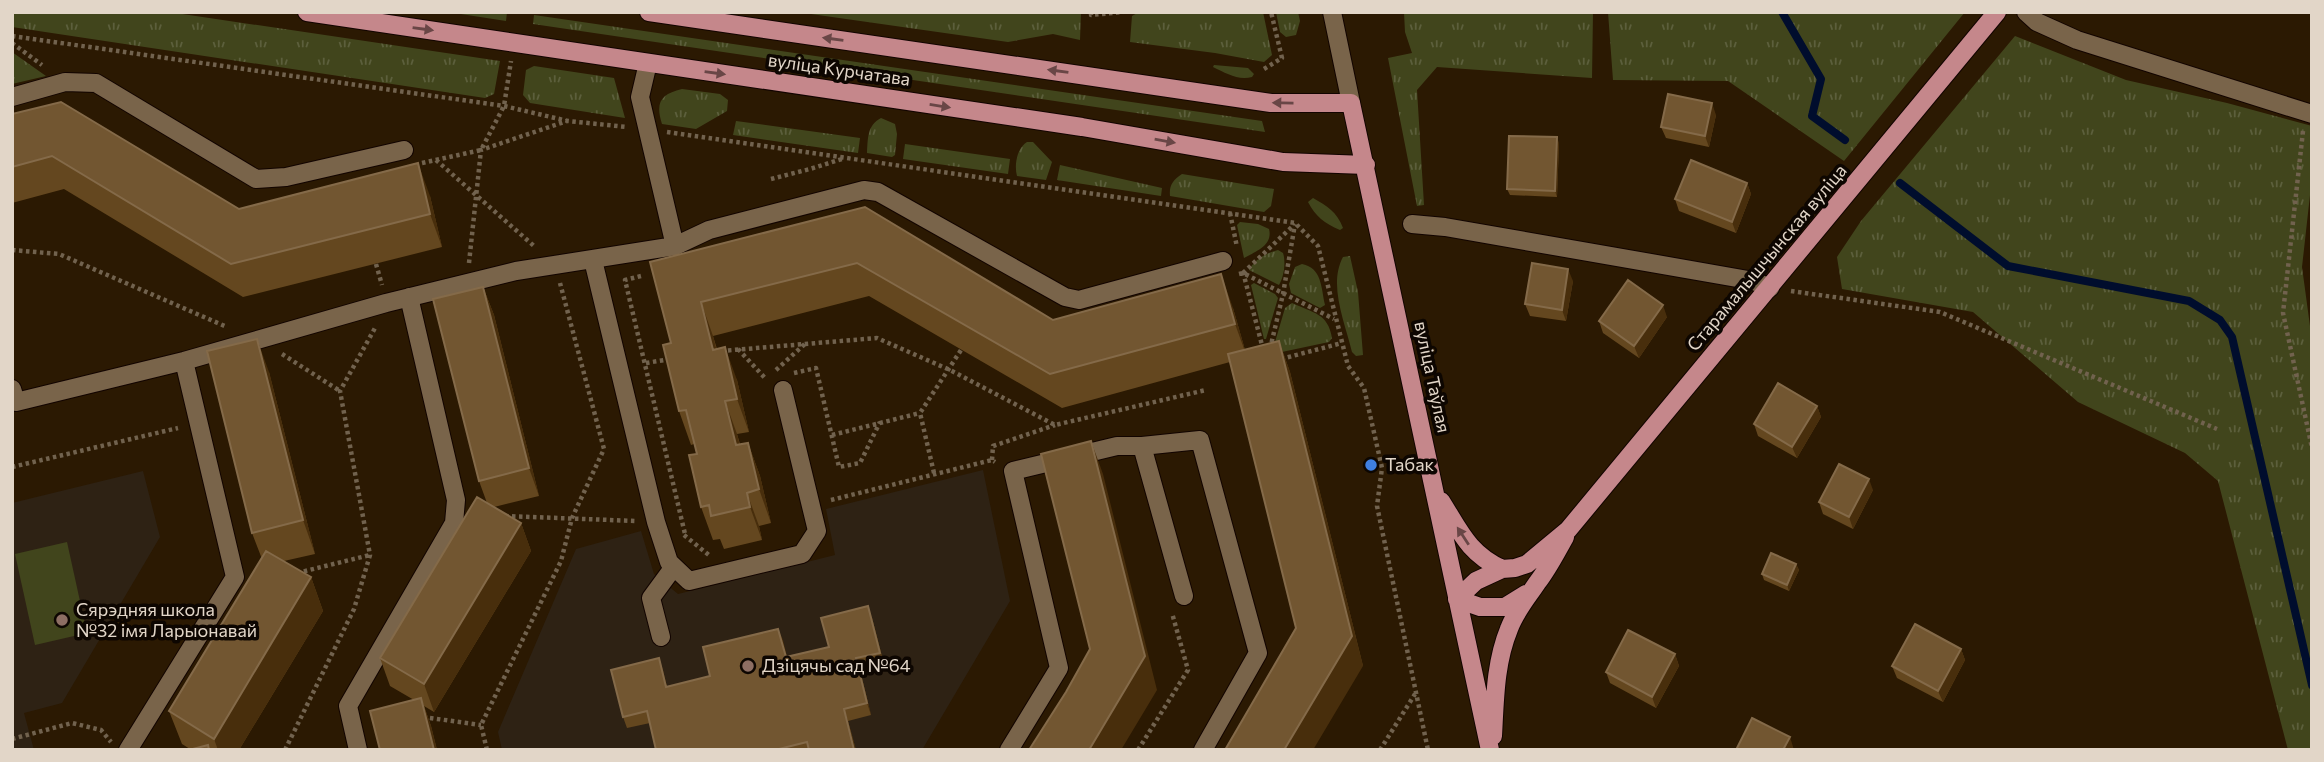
<svg xmlns="http://www.w3.org/2000/svg" width="2324" height="762" font-family="Commissioner,sans-serif">
<defs>
<pattern id="grass-tufts" width="24" height="20" patternUnits="userSpaceOnUse" patternTransform="scale(1.75)"><rect width="24" height="20" fill="#41451c"/><path d="M3 7l-1-3M5 7V3M7 7l1-3M15 17l-1-3M17 17v-4M19 17l1-3" fill="none" stroke="#5c5f3c"/></pattern>
</defs>
<rect width="100%" height="100%" fill="#2b1902"/>
<path fill="#2e2214" d="M983,470L1010,601L922,750H502L498,732L576,549L641,531L654,574L678,594L835,555L826,509Z
M143,471L160,537L62,703L24,713L34,750H12V503Z"/>
<path fill="url(#grass-tufts)" d="M12,12H169L500,61L494,94L485,98L12,27Z
M448,12H507L506,21Z
M797,12H1081L1080,40L1053,34L1008,42Z
M1139,12H1263L1272,55L1264,62L1215,53L1130,42L1132,16Z
M1276,12H1298L1300,21L1296,35L1286,37L1280,32Z
M1404,12H1593L1592,78L1437,67L1417,90L1424,205L1417,206L1388,58L1412,53L1405,32Z
M1608,12H1965L1844,161L1728,81L1613,80Z
M534,15L1262,121L1265,132L533,24Z
M2015,36L2126,80L2227,103L2312,126V177L2302,267L2312,341V750H2288L2218,481L2185,453L2078,402L1973,312L1842,289L1837,257L1861,221Z
M12,52L46,76L12,84Z
M1214,65L1248,68L1254,74L1252,77C1238,81 1226,73 1213,67Z
M534,66L614,78L625,118L530,103L523,95L526,70Z
M682,89L720,94L728,100L727,111L696,129L662,124C655,102 661,94 682,89Z
M881,118L895,124L897,134L895,155L892,157L867,153C868,139 867,125 881,118Z
M736,121L860,138L858,153L733,135Z
M1027,142H1033L1052,162L1046,180L1017,176C1014,165 1017,148 1027,142Z
M905,144L1010,159L1008,174L903,159Z
M1060,165L1162,188L1161,196L1057,180Z
M1182,174L1274,189L1271,206L1264,212L1170,196C1169,185 1173,180 1182,174Z
M1313,198C1327,206 1337,212 1343,228L1340,230C1324,223 1316,217 1308,202Z
M1240,222L1258,224L1269,229C1273,245 1257,251 1244,258L1237,225Z
M1278,250L1283,253C1286,262 1284,277 1279,285L1249,270C1254,260 1266,253 1278,250Z
M1350,256L1358,292L1363,355L1356,356L1352,352C1345,322 1328,285 1343,257Z
M1302,264C1322,268 1321,287 1325,305L1320,308L1291,293L1289,284L1295,267Z
M1254,283L1275,294L1278,298L1266,339H1264L1251,285Z
M1292,303C1313,313 1328,313 1332,338L1329,342L1277,353L1273,349L1285,308Z"/>
<path fill="#41451c" d="M67,542L87,633L35,645L15,554Z"/>
<g fill="none" stroke-linecap="round" stroke-linejoin="round">
<path stroke="#000d2d" stroke-width="8" d="M1782,12L1821,79L1812,116L1845,140
M1900,183L2008,266L2189,301L2220,320L2232,337L2312,685"/>
<g stroke="#120400" stroke-width="20">
<path id="minor" d="M1332,12L1351,103
M2026,12L2037,22L2077,40L2312,114
M12,97L65,82L96,83L256,179L286,177L404,150
M1412,224L1445,227L1754,281L1770,288
M675,246L709,230L864,190L878,192L1065,297L1079,300L1223,261
M593,260L656,522L669,562L689,581L802,554L817,531L783,390
M12,389L16,402L184,361L386,303L516,271L675,246L640,97L648,63
M1184,596L1142,446L1200,440L1258,653L1203,750
M661,637L651,598L673,568
M128,750L235,577L184,361
M358,750L348,706L454,523L456,500L409,297
M1009,750L1059,668L1013,471L1117,446H1142"/>
</g>
<g stroke="#120400" stroke-width="20">
<path id="major" d="M307,12L1082,127L1283,162L1366,165
M649,12L1271,103H1351L1490,750
M1441,501C1460,531 1468,553 1502,569
M1457,599L1476,581L1502,569L1515,568L1527,564L1568,530L1997,12
M1457,599L1480,607H1505L1526,594
M1493,736C1495,700 1495,663 1509,629C1515,612 1527,598 1537,583C1548,569 1556,553 1565,537"/>
</g>
<path stroke="#71624e" stroke-width="4.5" stroke-dasharray="3.5 3.5" stroke-linecap="butt" d="M1091,12V15L1123,12
M12,36L504,106L568,121L627,127
M12,43L42,65
M1264,69L1282,58L1271,12
M2303,131L2283,313L2312,448
M667,132L1295,223L1318,246L1348,366L1364,388L1382,468L1377,506L1428,750
M436,160L534,246
M422,163L481,150L504,106L511,61
M771,179L810,169L845,158
M1230,213L1237,247
M12,250L59,254L227,327
M469,263L481,150L567,121
M376,264L382,285
M1243,272L1263,349
M1243,273L1295,224
M1239,274L1243,273L1334,319
M641,276L625,280L685,534
M1791,291L1940,312L2217,429
M738,349L765,378
M1270,349L1283,294L1295,224
M721,351L877,338L950,370L1055,425L1206,390
M282,354L340,391
M1281,359L1342,343
M646,363L671,359
M776,370L806,343
M794,373L816,368L839,467L860,463L880,422
M832,435L920,413
M992,460L993,446L1055,425
M12,467L178,428
M934,473L920,413L961,350
M831,500L992,460L995,462
M505,516L636,521
M684,535L710,556
M297,573L370,555
M423,717L481,725
M12,739L72,723L101,730L111,742
M285,750L354,609L370,555L340,391L375,328
M487,750L481,725L561,561L572,518L604,449L560,283
M1138,750L1188,670L1172,613
M1380,750L1415,694"/>
<use href="#minor" stroke="#79644a" stroke-width="18"/>
<use href="#major" stroke="#c5878b" stroke-width="18"/>
</g>
<path fill="#64471f" d="M12,114L239,209L430,196L442,247L243,297L64,189L12,203Z
M1716,115L1709,147L1666,138L1661,127Z
M1559,143L1557,197L1510,195L1507,189Z
M1747,183L1751,194L1736,233L1679,211L1675,199Z
M865,207L1053,320L1233,308L1245,350L1279,341L1290,372L1363,666L1296,628L1230,362L1062,408L869,296L713,336L717,349L737,380L749,432L737,434L740,444L748,443L760,476L771,523L759,526L762,540L724,549L720,539L713,540L701,507L697,454L694,444L691,445L679,411L671,343L650,262Z
M1573,281L1566,321L1530,316L1525,304Z
M483,287L494,315L539,496L494,507L521,523L531,551L434,712L424,706L431,726L437,750H380L414,700L390,686L380,658L487,503L479,481Z
M1667,317L1639,358L1603,333L1599,321Z
M269,372L315,554L284,561L311,577L323,611L239,750H189L190,749L182,744L169,711L262,559L252,533Z
M1817,406L1821,417L1797,458L1758,436L1754,424Z
M1873,490L1853,529L1823,514L1819,502Z
M1796,564L1799,570L1789,591L1764,580L1762,574Z
M872,618L884,664L860,670L871,715L848,721L856,750H656L650,723L627,728L623,717L659,658L667,687L710,676L778,629L787,657L829,647Z
M1961,649L1965,660L1943,702L1897,678L1892,666Z
M1675,654L1679,666L1656,708L1610,683L1606,672Z"/>
<path fill="#482e0c" d="M1712,103L1716,115L1709,147L1705,136Z
M1557,137L1559,143L1557,197L1555,191Z
M418,163L430,196L442,247L430,214Z
M1747,183L1751,194L1736,233L1732,222Z
M1568,269L1573,281L1566,321L1562,310Z
M1221,274L1233,308L1247,357L1235,324Z
M483,287L494,315L539,496L529,468Z
M701,302L713,336L725,383L713,350Z
M1663,305L1667,317L1639,358L1634,346Z
M257,339L269,372L315,554L303,520Z
M1279,341L1290,372L1363,666L1313,750H1284L1352,636Z
M725,347L737,380L749,432L737,399Z
M725,401L737,434L748,478L736,445Z
M1817,406L1821,417L1797,458L1792,447Z
M1091,441L1103,474L1157,690L1121,750H1089Z
M748,443L760,476L771,523L759,489Z
M1869,479L1873,490L1853,529L1849,517Z
M747,493L759,526L762,540L750,507Z
M521,523L531,551L434,712L424,684Z
M1796,564L1799,570L1789,591L1787,585Z
M311,577L323,611L239,750H218L214,739Z
M868,606L872,618L884,664L880,653Z
M778,629L783,640L790,669L786,657Z
M1961,649L1965,660L1943,702L1938,691Z
M1675,654L1679,666L1656,708L1652,697Z
M659,658L663,670L670,699L666,687Z
M856,658L860,670L871,715L867,703Z
M421,698L431,726L437,750H434Z
M844,709L848,721L856,750H854Z
M1790,737L1794,750H1783Z"/>
<path fill="#725631" stroke="#846a49" stroke-width="2" d="M1668,94L1712,103L1705,136L1661,127Z
M61,102L239,209L418,163L430,214L231,264L52,156L12,167V114Z
M1509,136L1557,137L1555,191L1507,189Z
M1691,160L1747,183L1732,222L1675,199Z
M865,207L1053,320L1221,274L1235,324L1050,374L857,263L701,302L713,350L725,347L737,399L725,401L736,445L748,443L759,489L747,493L750,507L711,516L709,505L701,507L689,455L697,454L686,410L679,411L663,345L671,343L650,262Z
M1532,263L1568,269L1562,310L1525,304Z
M1628,280L1663,305L1634,346L1599,321Z
M483,287L529,468L479,481L433,299Z
M257,339L303,520L252,533L207,351Z
M1279,341L1352,636L1284,750H1225L1296,628L1228,354Z
M1778,383L1817,406L1792,447L1754,424Z
M1091,441L1145,656L1089,750H1029L1066,692L1090,649L1041,454Z
M1839,464L1869,479L1849,517L1819,502Z
M477,497L521,523L424,684L380,658Z
M266,551L311,577L214,739L169,711Z
M1771,553L1796,564L1787,585L1762,574Z
M868,606L880,653L856,658L867,703L844,709L854,750H809L807,742L775,750H656L647,711L623,717L611,670L659,658L666,687L710,676L703,647L778,629L786,657L829,647L821,618Z
M1915,624L1961,649L1938,691L1892,666Z
M1628,630L1675,654L1652,697L1606,672Z
M421,698L434,750H380L370,711Z
M1752,718L1790,737L1783,750H1736Z
M208,745L209,750H189Z"/>
<defs><path id="oneway-solid" d="M-6-.8H1V-3.2L6.5 0L1 3.2V.8H-6Z" transform="scale(1.75)"/></defs>
<g fill="#694646">
<use href="#oneway-solid" transform="translate(423 29) rotate(8)"/>
<use href="#oneway-solid" transform="translate(833 39) rotate(-172)"/>
<use href="#oneway-solid" transform="translate(1058 71) rotate(-172)"/>
<use href="#oneway-solid" transform="translate(715 73) rotate(8)"/>
<use href="#oneway-solid" transform="translate(1283 103) rotate(-179)"/>
<use href="#oneway-solid" transform="translate(940 106) rotate(9)"/>
<use href="#oneway-solid" transform="translate(1165 141) rotate(10)"/>
<use href="#oneway-solid" transform="translate(1463 536) rotate(-123)"/>
</g>
<circle fill="#3f7fe0" stroke="#0d0601" stroke-width="2.5" cx="1371" cy="465" r="7"/>
<g fill="#8d6e63" stroke="#0d0601" stroke-width="2.5">
<circle cx="62" cy="620" r="7"/>
<circle cx="748" cy="666" r="7"/>
</g>
<g text-anchor="middle" stroke-width="7" stroke-linejoin="round" paint-order="stroke">
<g font-size="18" fill="#e2d6c8" stroke="#0d0601">
<text transform="translate(839 70) rotate(8)" y="6">вуліца Курчатава</text>
<text transform="translate(1767 258) rotate(-50)" y="6">Старамалышчынская вуліца</text>
<text transform="translate(1432 377) rotate(78)" y="6">вуліца Таўлая</text>
</g>
<g font-size="18" fill="#e2d6c8" stroke="#0d0601" text-anchor="start">
<text x="1385" y="471">Табак</text>
<text x="76" y="616">Сярэдняя школа<tspan x="76" dy="21">№32 імя Ларыонавай</tspan></text>
<text x="762" y="672">Дзіцячы сад №64</text>
</g>
</g>
<rect width="2324" height="762" fill="none" stroke="#e2d6c8" stroke-width="28"/>
</svg>
